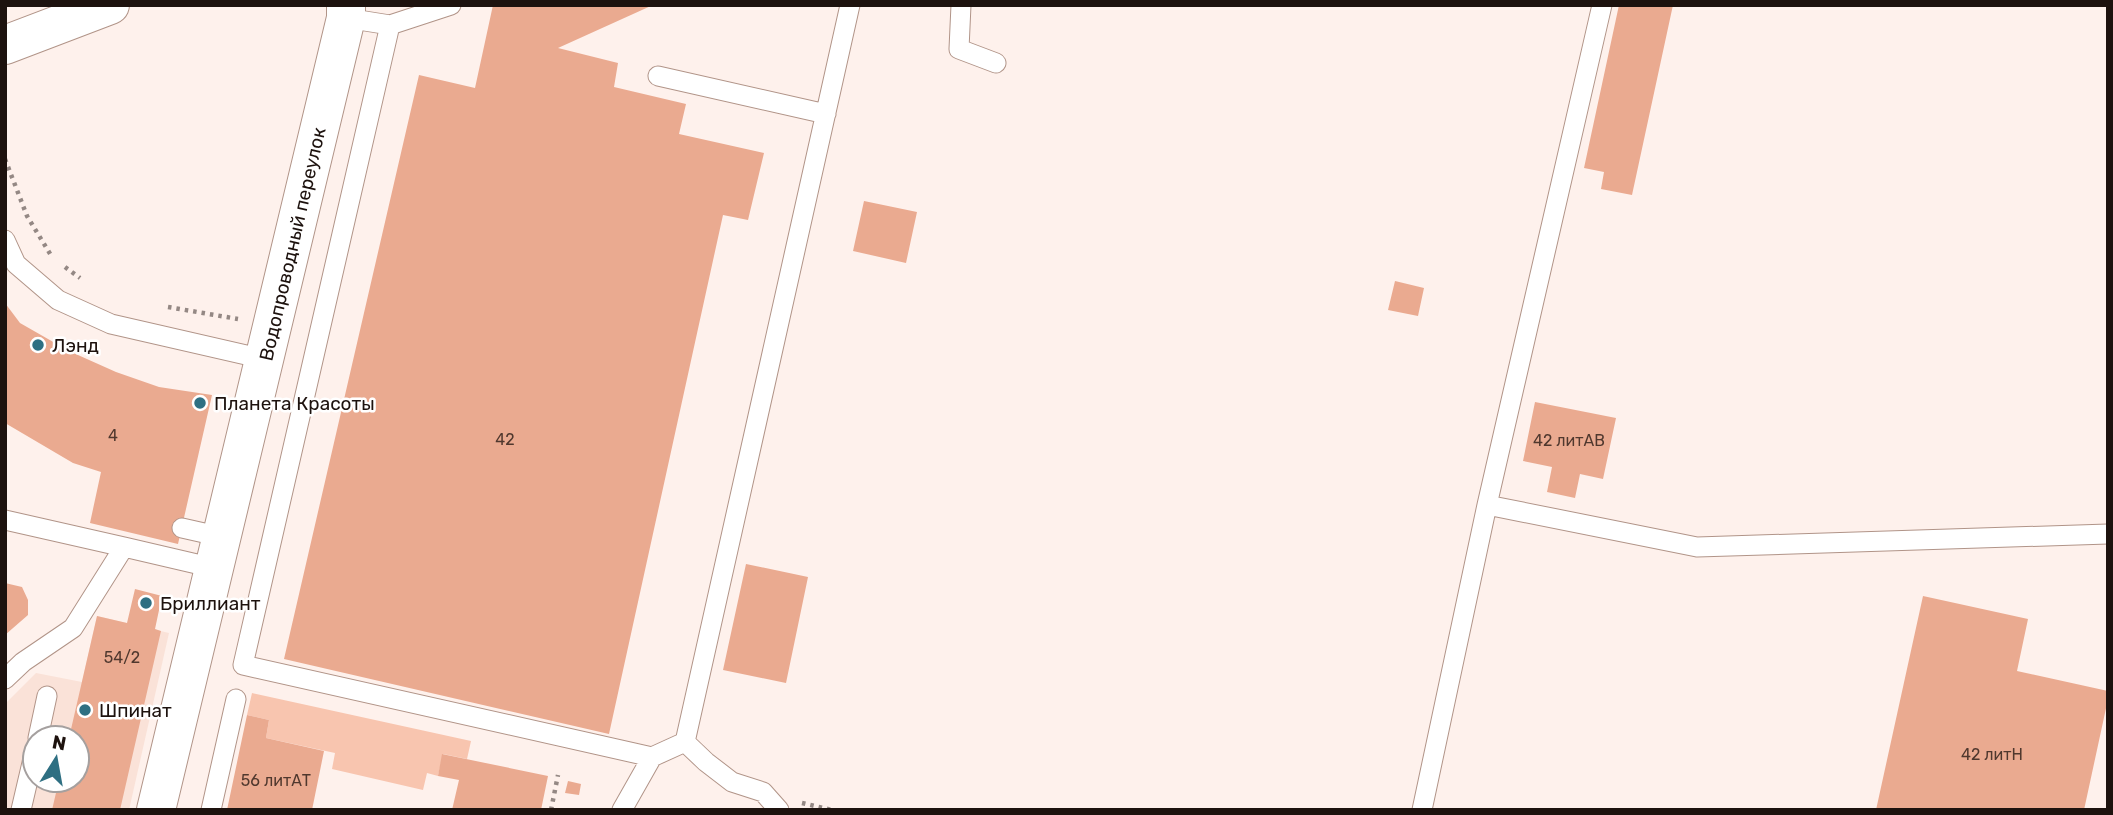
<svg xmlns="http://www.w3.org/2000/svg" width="2113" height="815" font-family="Rubik,sans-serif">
<rect width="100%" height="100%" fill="#fef1ec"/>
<path fill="#fae2d8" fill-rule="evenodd" d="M97,616L169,633L129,810H5L7,702L36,673L82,682ZM35,738H77V780H35Z"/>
<path fill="#f8c5af" d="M252,693L471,741L467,759L443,754L438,776L427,773L423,790L332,769L335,753L266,738L269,720L247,715Z"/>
<path fill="#eaaa90" d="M493,5H653L558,48L618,63L614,87L686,104L679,134L764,153L748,220L723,215L609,734L284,659L419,75L475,88Z
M1619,5H1673L1632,195L1601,189L1604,172L1584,168Z
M864,201L917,212L906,263L853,251Z
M1395,281L1424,288L1418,316L1388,310Z
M5,303L20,323L69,351L116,372L159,387L212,395L178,544L90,523L101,472L73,463L5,423Z
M1535,402L1616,418L1603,479L1580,474L1575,498L1547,492L1552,467L1523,461Z
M746,564L808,577L786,683L723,670Z
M5,583L22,587L28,600V615L5,635Z
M135,589L162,596L155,629L161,631L120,810H52L59,780H77V738H69L97,616L127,623Z
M1923,596L2028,619L2017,671L2108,691V699L2084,810H1876Z
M247,715L269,720L266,738L324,751L312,810H227Z
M442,754L548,776L541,810H452L459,780L438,776Z
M568,781L581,784L579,795L565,793Z"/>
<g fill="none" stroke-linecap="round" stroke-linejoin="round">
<g stroke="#b19488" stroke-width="21">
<path id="service" d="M961,5L959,49L996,63
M346,18L390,25L451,5
M390,25L243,665L652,757
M658,76L826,114
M5,240L16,264L58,300L111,324L264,359
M1487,505L1697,547L2108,534
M5,520L124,547
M182,528L222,537
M5,679L23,662L73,628L124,547L214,568
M38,738L47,696
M21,810L35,750
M211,810L236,699
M622,810L652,757L685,742
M779,810L763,792L732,782L706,762L685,742L850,5
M1422,810L1487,505L1602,5"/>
</g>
<g stroke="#b19488" stroke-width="40">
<path id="minor" d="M156,810L346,18V5"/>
</g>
<g stroke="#b19488" stroke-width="40">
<path id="secondary" d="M5,45L110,5"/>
</g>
<path stroke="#948884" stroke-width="4.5" stroke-dasharray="3.5 5" stroke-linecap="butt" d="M5,159L27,216L52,257
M65,267L80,278
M168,307L238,319
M802,803L832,810
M551,810L558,775"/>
<use href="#service" stroke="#fff" stroke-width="19"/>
<use href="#minor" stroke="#fff" stroke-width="38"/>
<use href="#secondary" stroke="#fff" stroke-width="38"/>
</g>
<g fill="#2e6f82" stroke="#fff" stroke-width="2.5">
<circle cx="38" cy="345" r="7"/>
<circle cx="200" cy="403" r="7"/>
<circle cx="146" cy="603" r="7"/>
<circle cx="85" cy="710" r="7"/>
</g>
<g text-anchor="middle" stroke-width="5" stroke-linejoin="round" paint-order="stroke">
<g font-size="16" fill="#50382e">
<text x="113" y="441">4</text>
<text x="505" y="445">42</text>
<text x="1569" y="446">42 литАВ</text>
<text x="122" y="663">54/2</text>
<text x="1992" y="760">42 литН</text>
<text x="276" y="786">56 литАТ</text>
</g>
<g font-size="19" fill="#1d120e" stroke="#fff">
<text transform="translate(292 244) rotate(-77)" y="7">Водопроводный переулок</text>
</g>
<g font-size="19" fill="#1d120e" stroke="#fff" text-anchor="start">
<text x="52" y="352">Лэнд</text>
<text x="214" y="410">Планета Красоты</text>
<text x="160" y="610">Бриллиант</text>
<text x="99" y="717">Шпинат</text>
</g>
</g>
<rect width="2113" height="815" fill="none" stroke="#1d120e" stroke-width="14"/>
<g transform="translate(56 759) rotate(11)"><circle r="33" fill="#ffffff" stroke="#a5a09f" stroke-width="2"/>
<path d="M0-5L12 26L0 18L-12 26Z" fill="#2e6f82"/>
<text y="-10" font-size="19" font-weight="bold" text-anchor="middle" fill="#1d120e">N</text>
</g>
</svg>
